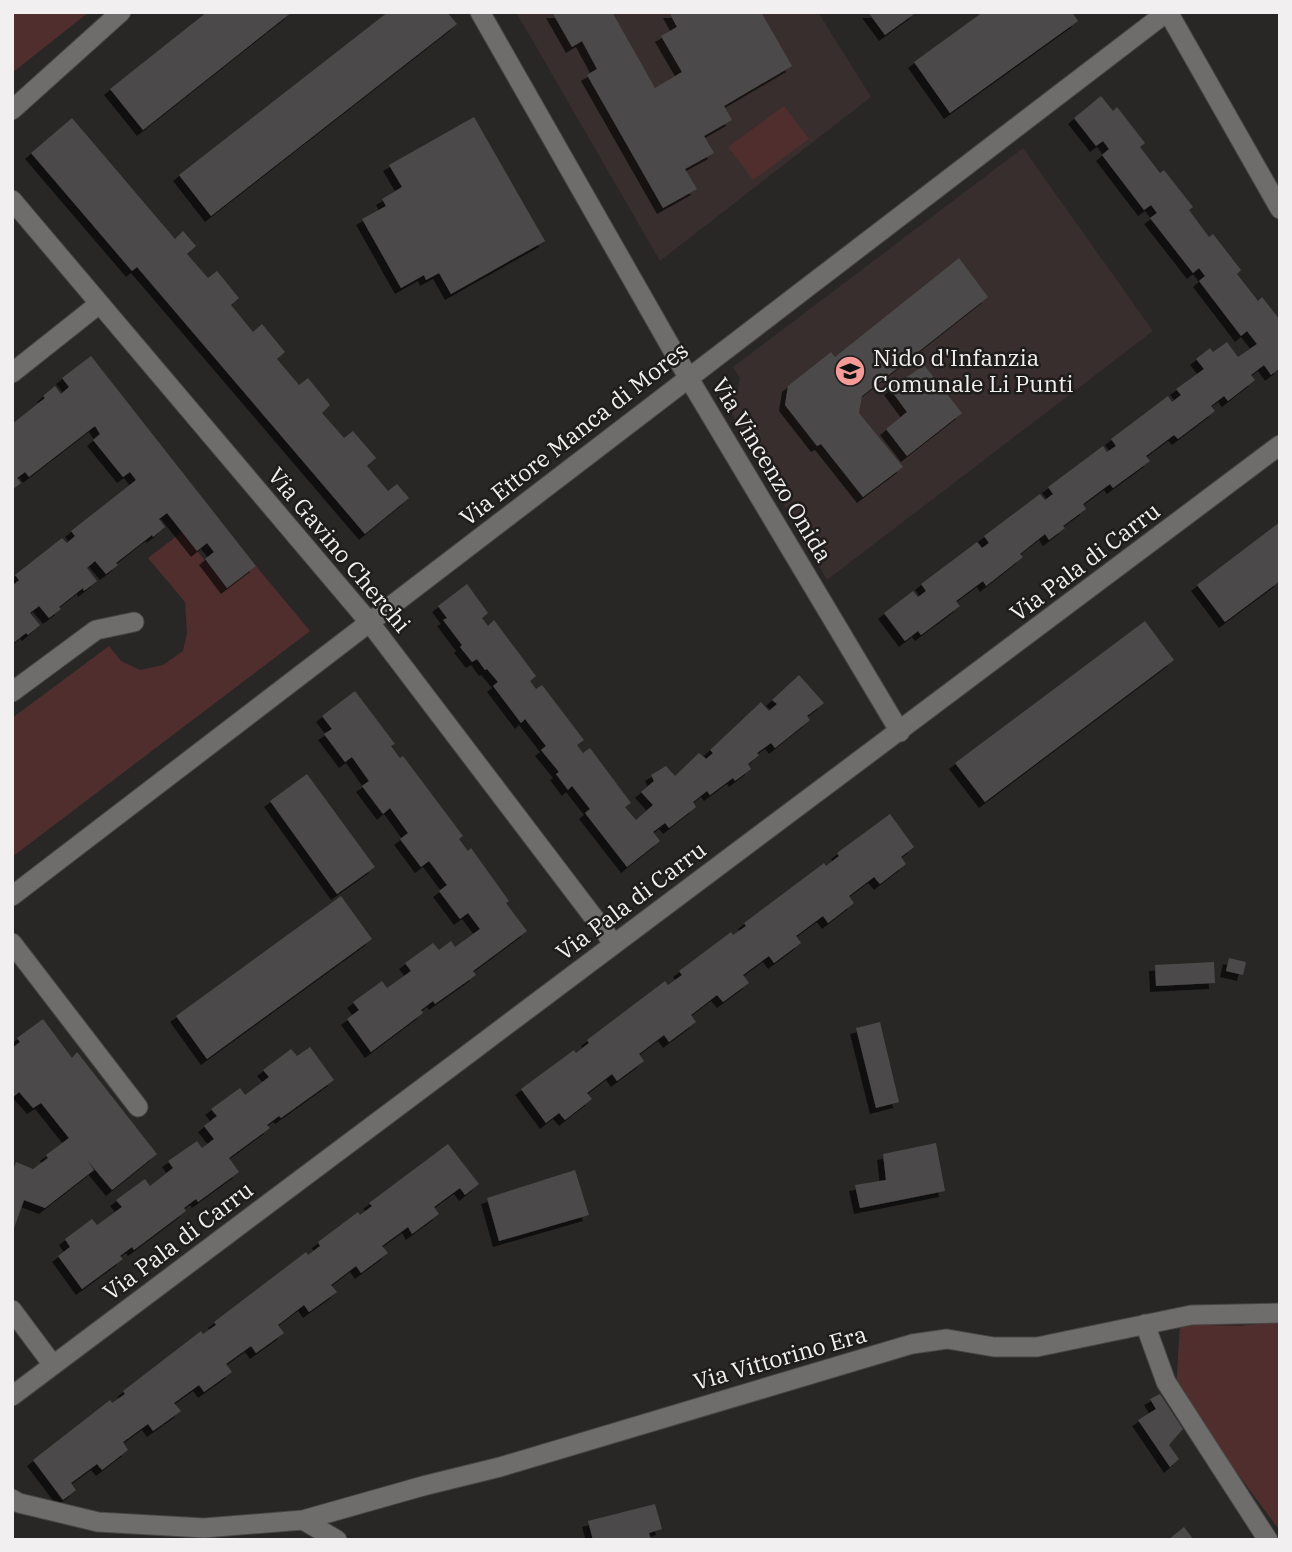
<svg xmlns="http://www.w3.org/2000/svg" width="1292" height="1552" font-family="'IBM Plex Serif',serif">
<defs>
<filter id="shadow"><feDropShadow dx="-6" dy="6" stdDeviation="0" flood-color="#0009"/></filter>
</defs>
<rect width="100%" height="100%" fill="#292626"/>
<path fill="#372e2d" d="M516,12H818L871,97L660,261Z
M1023,148L1153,331L827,580L727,405L737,391L740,378L733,367Z"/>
<path fill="#502e2d" d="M12,12H89L12,73Z
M784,106L809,139L753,180L728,147Z
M182,532L227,588L256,566L310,631L12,857V718L109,646L121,661L140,670L163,665L183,651L187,633L185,602L148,558Z
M1280,1319V1531L1176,1390L1180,1324L1241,1326Z"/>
<path fill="#4c4949" filter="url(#shadow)" d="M207,12H292L143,130L110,89Z
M388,12H447L457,24L211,216L179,175Z
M552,12H612L655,88L682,72L661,36L677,27L669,12H761L792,66L724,106L732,120L704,136L714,153L685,169L697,189L663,208L587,75L597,69L582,41L572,47Z
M868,12H917L885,35Z
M983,12H1072L1078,21L950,113L914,62Z
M1101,96L1113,111L1117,107L1145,143L1140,147L1160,173L1164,170L1193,207L1189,210L1209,237L1213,234L1241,270L1237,274L1258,301L1262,297L1280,320V368L1271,375L1264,365L1251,375L1255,380L1228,401L1224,396L1211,406L1215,411L1178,439L1174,435L1146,456L1150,461L1113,488L1110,484L1083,504L1086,509L1063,526L1065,528L1049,540L1045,534L1020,554L1023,557L986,586L983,581L956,601L960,606L921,635L918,631L905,641L884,613L913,591L918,597L926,591L921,584L977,542L982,548L989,543L984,536L1040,494L1045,500L1053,494L1048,487L1103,446L1107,452L1116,446L1111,439L1168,396L1172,402L1181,395L1176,389L1204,369L1196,359L1210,348L1213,352L1227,342L1238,357L1257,344L1247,331L1241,336L1199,281L1205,276L1199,268L1193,273L1150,218L1157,213L1151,205L1144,210L1102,155L1109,149L1103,141L1096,146L1074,118Z
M474,117L545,241L451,294L439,273L426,280L424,275L401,288L362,219L386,206L382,199L402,187L389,165Z
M72,118L175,239L183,231L196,246L187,254L208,278L217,271L239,298L231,305L253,332L262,324L285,352L277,359L299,385L308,378L330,405L322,413L344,438L353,431L376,458L367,466L388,491L397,484L409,498L365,534L137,267L132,271L31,153Z
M959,258L988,297L862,396L859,413L903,467L863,497L821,444L817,446L785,405L788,386L831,352L835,357Z
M91,356L256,566L227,588L205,559L214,552L207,543L197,551L167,513L159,519L165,527L153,537L152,535L116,563L118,565L106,574L95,561L87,568L97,581L84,591L83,588L59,607L61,609L49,618L39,606L30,613L40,625L28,635L26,633L12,644V586L19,580L15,575L62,538L67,543L75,536L71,531L136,480L130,472L123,477L93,440L100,434L95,426L29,477L25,472L17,478L21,483L12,490V424L45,398L43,396L55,386L61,394L69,387L62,378Z
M924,365L962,413L907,456L886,429L907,412L890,389Z
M1280,522V581L1225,622L1197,585Z
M467,584L488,613L482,618L488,626L494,620L536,676L530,681L536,689L542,685L584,740L577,745L583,753L590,748L631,803L625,807L636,820L653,805L641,792L654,781L651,775L666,766L675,776L699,753L706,759L713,753L710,750L761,702L769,711L777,704L772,700L799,675L824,703L807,716L810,720L775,748L771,743L757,753L759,755L748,764L751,769L735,781L733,778L710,795L707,791L693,802L696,807L669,828L665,823L653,832L660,841L627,867L585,813L590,809L572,786L568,790L556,774L559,772L541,750L546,746L525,719L521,723L493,686L498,682L487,669L485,670L477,659L472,662L460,647L462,645L443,620L447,618L438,606Z
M1145,621L1174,660L985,802L955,763Z
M355,691L395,744L391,746L400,758L403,756L463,836L459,839L468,851L471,848L509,901L506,903L527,931L473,971L476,975L435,1004L433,1001L421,1010L423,1013L371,1052L347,1019L359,1010L353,1002L382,981L387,988L411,971L405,963L433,943L439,950L451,941L455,947L480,929L468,913L460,919L439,891L447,885L429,861L421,867L400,839L408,833L390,808L383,814L362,786L369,781L352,757L345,762L324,734L332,729L322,716Z
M307,774L375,867L337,894L270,801Z
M890,814L914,847L901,857L906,864L880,884L874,877L849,896L854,903L828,923L823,916L796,936L801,943L774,963L769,956L743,975L749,983L723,1002L717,995L691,1015L696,1022L669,1042L664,1035L639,1054L644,1061L617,1081L612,1074L587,1093L592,1099L565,1120L559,1113L546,1123L521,1089L574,1050L576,1053L589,1043L587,1040L665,981L668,985L682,975L679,971L731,932L733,935L746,926L744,923L824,863L826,866L839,856L837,853Z
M341,896L372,939L207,1059L176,1016Z
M1229,958L1246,962L1243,975L1226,971Z
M1214,962L1215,983L1156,986L1155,965Z
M43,1019L72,1058L77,1052L157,1154L112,1190L87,1160L94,1170L45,1208L24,1200L13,1231L12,1173L16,1162L33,1169L48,1158L46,1155L69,1138L41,1103L33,1108L19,1092L12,1098V1048L20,1042L17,1038Z
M880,1022L899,1102L876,1108L856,1028Z
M310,1047L334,1080L281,1118L279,1116L267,1125L270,1128L229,1158L239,1172L198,1202L196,1199L184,1208L186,1211L134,1250L132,1247L120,1256L123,1259L82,1289L58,1256L70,1247L65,1239L92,1219L97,1225L122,1207L116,1200L145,1179L150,1186L173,1168L168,1161L197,1141L202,1148L214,1139L204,1126L217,1116L211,1109L240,1088L245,1095L269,1077L263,1070L291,1049L297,1056Z
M936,1143L945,1191L860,1208L855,1185L886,1180L883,1154Z
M448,1144L479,1184L465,1195L460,1188L434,1207L439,1214L412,1234L408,1227L382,1246L388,1253L361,1273L356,1266L331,1285L337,1292L309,1312L304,1305L278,1325L284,1333L256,1353L251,1346L226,1364L232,1372L204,1392L199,1385L174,1403L181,1411L153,1431L148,1424L123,1442L128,1450L102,1470L97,1464L71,1483L76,1490L63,1500L33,1460L110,1400L112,1403L125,1394L123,1391L201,1331L203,1334L216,1325L214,1322L306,1252L308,1255L320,1246L318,1242L358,1212L360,1215L372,1206L369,1203Z
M575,1170L589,1215L499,1241L487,1198Z
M1160,1394L1183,1429L1169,1445L1179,1459L1170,1467L1138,1420L1156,1409L1150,1399Z
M655,1504L662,1529L649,1533L651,1540H593L588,1521Z
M1184,1527L1194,1540H1168Z"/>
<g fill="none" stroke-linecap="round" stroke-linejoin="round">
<g stroke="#474545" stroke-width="21">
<path id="minor" d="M480,12L688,377L900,732
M12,110L121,12
M12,200L370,623L614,944
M12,373L99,304
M12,692L96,630L134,622
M12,896L1167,12
M12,943L138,1107
M12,1310L53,1365
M1145,1324L1166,1382L1268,1540
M12,1499L19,1503L98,1522L204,1528L303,1520L423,1486L500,1467L912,1344L947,1339L994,1347H1037L1191,1315L1280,1313
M303,1520L337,1540"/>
</g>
<g stroke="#474545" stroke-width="21">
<path id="tertiary" d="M1168,12L1280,209
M12,1396C434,1078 858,764 1280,445"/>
</g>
<use href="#minor" stroke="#6f6c6c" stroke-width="19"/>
<use href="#tertiary" stroke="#6f6c6c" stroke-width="19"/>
</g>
<defs>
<g id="school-disc" transform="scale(1.575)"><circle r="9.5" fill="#f59b98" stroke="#1f1c1c"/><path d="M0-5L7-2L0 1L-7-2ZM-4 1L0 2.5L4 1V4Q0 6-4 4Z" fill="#111"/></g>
</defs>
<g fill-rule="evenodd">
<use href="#school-disc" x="850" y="371"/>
</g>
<g text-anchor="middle" stroke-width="5" stroke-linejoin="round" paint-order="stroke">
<g font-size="23" fill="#f1efef" stroke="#1f1c1c" text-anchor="start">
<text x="873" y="366">Nido d'Infanzia<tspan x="873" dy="26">Comunale Li Punti</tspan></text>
</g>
<g font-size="23" fill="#f1efef" stroke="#1f1c1c">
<text transform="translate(574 434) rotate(-38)" y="8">Via Ettore Manca di Mores</text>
<text transform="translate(772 470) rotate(59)" y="8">Via Vincenzo Onida</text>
<text transform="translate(339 550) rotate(50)" y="8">Via Gavino Cherchi</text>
<text transform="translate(1085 562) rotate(-37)" y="8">Via Pala di Carru</text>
<text transform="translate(631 901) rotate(-37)" y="8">Via Pala di Carru</text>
<text transform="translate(178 1241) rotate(-37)" y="8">Via Pala di Carru</text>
<text transform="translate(780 1358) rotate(-16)" y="8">Via Vittorino Era</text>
</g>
</g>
<rect width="1292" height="1552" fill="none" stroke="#f1efef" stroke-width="28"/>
</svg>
